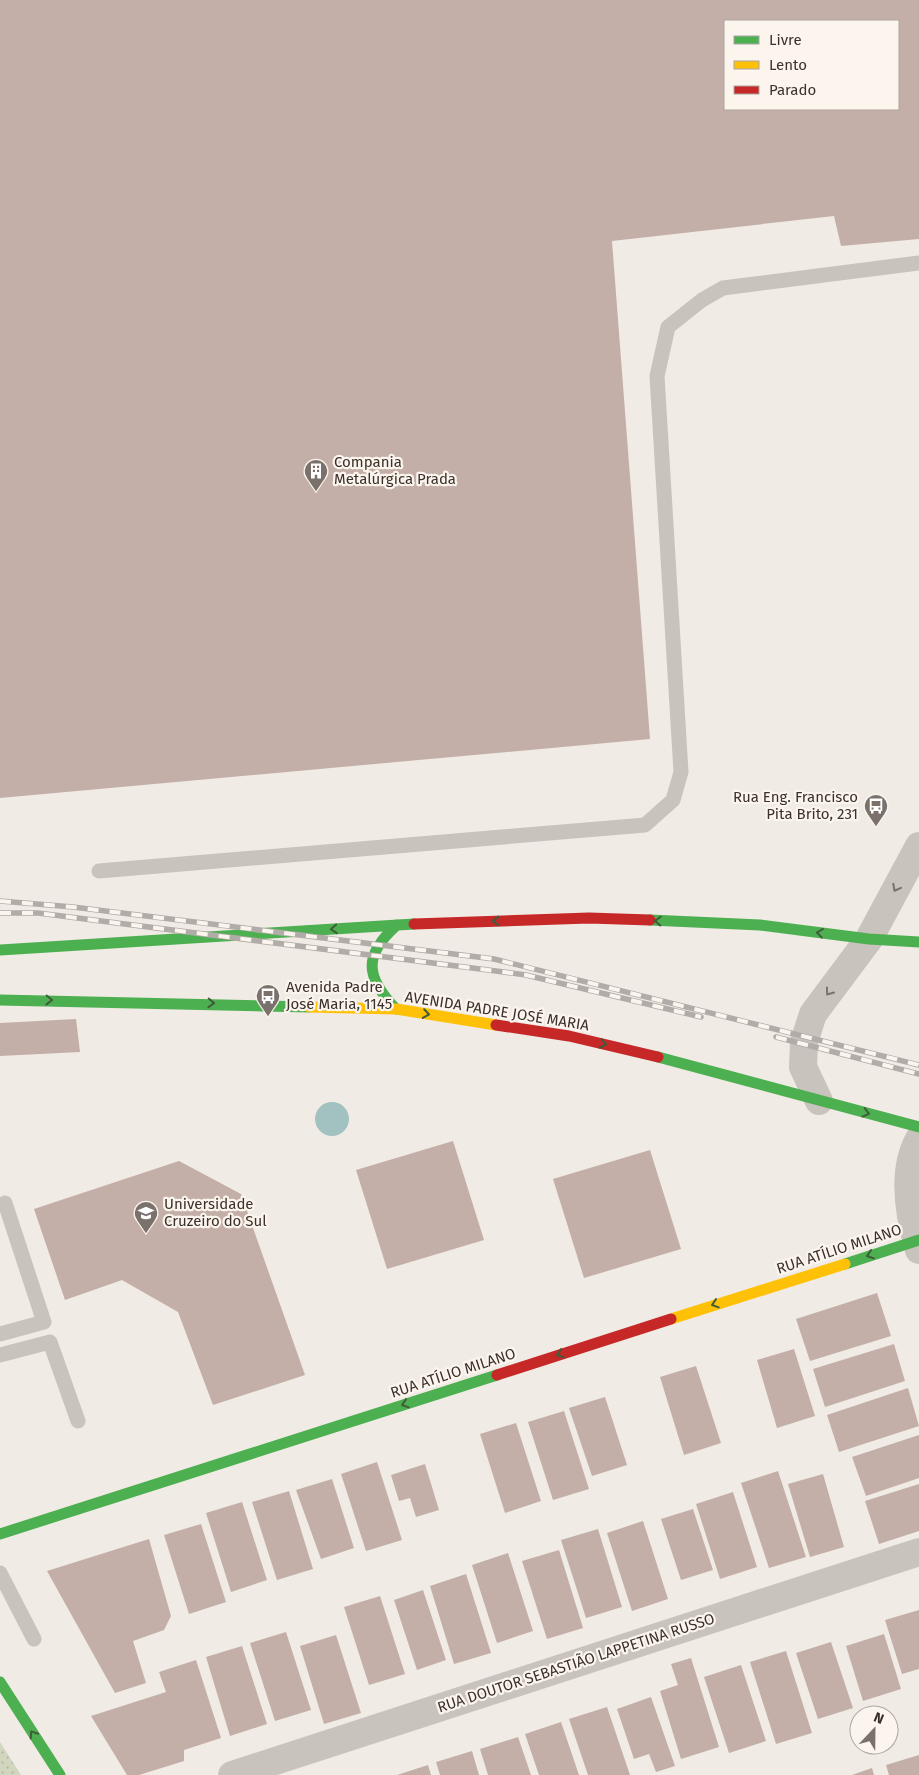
<svg xmlns="http://www.w3.org/2000/svg" width="919" height="1775" font-family="'Fira Sans',sans-serif">
<defs>
<pattern id="grass-dots" width="8" height="8" patternUnits="userSpaceOnUse" patternTransform="scale(1.25)"><rect width="8" height="8" fill="#d1d6bf"/><path d="M2 2h.1M6 6h.1" fill="none" stroke="#b4b8a4" stroke-width="1.8" stroke-linecap="round"/></pattern>
</defs>
<rect width="100%" height="100%" fill="#f0ebe5"/>
<path fill="url(#grass-dots)" d="M0,1742L21,1775H0Z"/>
<path fill="#a1c2c1" d="M315 1119a17 17 0 1 1 34 0a17 17 0 1 1-34 0Z"/>
<path fill="#c3afa7" fill-rule="evenodd" d="M0,0H919V239L841,246L834,216L612,241L650,739L0,798ZM725,21H898V109H725Z
M76,1019L80,1052L0,1056V1023Z
M453,1141L484,1240L387,1269L356,1170Z
M650,1150L681,1249L584,1278L553,1179Z
M179,1161L241,1194L305,1375L213,1405L178,1312L122,1280L65,1300L34,1209Z
M877,1293L891,1336L810,1361L796,1319Z
M894,1344L905,1381L825,1407L813,1369Z
M794,1349L815,1416L777,1428L757,1360Z
M696,1366L721,1443L684,1455L660,1377Z
M908,1388L919,1426L839,1452L827,1415Z
M605,1397L627,1465L592,1476L569,1408Z
M564,1411L589,1489L553,1500L528,1422Z
M516,1423L541,1501L505,1513L480,1434Z
M919,1435V1478L866,1496L852,1457Z
M377,1462L402,1540L366,1551L341,1474Z
M425,1464L439,1510L416,1517L410,1498L399,1501L391,1475Z
M778,1471L806,1557L769,1568L741,1483Z
M823,1474L844,1547L810,1557L788,1484Z
M332,1479L354,1548L321,1559L296,1490Z
M919,1484V1531L879,1544L865,1501Z
M289,1491L313,1569L277,1580L252,1502Z
M733,1492L757,1567L720,1579L696,1504Z
M242,1502L267,1580L231,1592L206,1513Z
M693,1509L713,1570L681,1580L661,1519Z
M643,1521L668,1599L632,1611L607,1533Z
M201,1524L226,1602L189,1614L164,1535Z
M598,1529L622,1607L586,1618L561,1540Z
M149,1539L171,1616L164,1630L133,1641L146,1683L115,1693L47,1571Z
M559,1550L583,1628L547,1639L522,1561Z
M508,1553L533,1631L497,1643L472,1565Z
M466,1574L491,1653L454,1664L430,1586Z
M423,1590L446,1660L417,1670L394,1600Z
M380,1596L405,1674L369,1685L344,1607Z
M919,1610V1669L902,1674L885,1620Z
M286,1632L311,1710L275,1721L250,1643Z
M884,1634L901,1689L863,1701L846,1646Z
M336,1635L361,1713L324,1724L300,1646Z
M831,1642L853,1708L818,1719L796,1653Z
M242,1646L267,1724L230,1736L206,1657Z
M786,1651L812,1733L776,1744L750,1662Z
M691,1658L719,1747L681,1759L660,1691L678,1685L671,1664Z
M196,1660L221,1738L184,1750V1761L139,1775H127L91,1716L166,1692L159,1672Z
M741,1665L766,1741L729,1753L704,1677Z
M651,1697L675,1766L656,1772L649,1754L634,1759L617,1709Z
M607,1707L630,1775H588L569,1719Z
M561,1722L579,1775H539L525,1734Z
M518,1737L531,1775H488L480,1749Z
M472,1751L479,1775H440L436,1762Z
M919,1755V1775H889L886,1765Z
M428,1765L431,1775H397Z
M872,1768L874,1775H852Z"/>
<g fill="none" stroke-linecap="round" stroke-linejoin="round">
<path stroke="#c9c3be" stroke-width="15" d="M99,871L645,825L673,800L681,772L657,376L668,327L702,300L723,288L919,263
M0,1334L44,1322L5,1203
M0,1355L50,1342L78,1421
M0,1573L34,1639"/>
<path stroke="#c9c3be" stroke-width="28" d="M819,1101L803,1067L804,1042L813,1014L869,939L919,846
M919,1139C901,1171 909,1216 919,1250
M232,1775L919,1552"/>
<path stroke="#4caf50" stroke-width="11" d="M650,920L760,925L869,939L919,942
M0,950L414,924
M0,1000L309,1007
M396,1009C365,977 363,955 397,925
M658,1057L919,1127
M845,1264L919,1240
M0,1534L497,1375
M0,1682L60,1775"/>
<path stroke="#ffc107" stroke-width="11" d="M309,1007L396,1009L496,1025
M671,1319L845,1264"/>
<path stroke="#c62828" stroke-width="11" d="M414,924L589,918L650,920
M496,1025L569,1036L658,1057
M497,1375L671,1319"/>
<g stroke="#b1aca8" stroke-width="5.5">
<path id="rail" d="M0,901L73,907L494,959L919,1065
M0,913H38L496,971L526,975L701,1017
M776,1037L919,1074"/>
</g>
<use href="#rail" stroke="#fbf5ee" stroke-width="4" stroke-dasharray="11" stroke-linecap="butt"/>
</g>
<defs><path id="oneway-chevron" d="M-2-3.5L2.5 0L-2 3.5" fill="none" stroke-width="1.6" stroke-linecap="round" stroke-linejoin="round" transform="scale(1.25)"/></defs>
<g stroke="#7b726d">
<use href="#oneway-chevron" transform="translate(896 888) rotate(118)"/>
<use href="#oneway-chevron" transform="translate(829 992) rotate(126)"/>
</g>
<g stroke="#415c38">
<use href="#oneway-chevron" transform="translate(496 921) rotate(178)"/>
<use href="#oneway-chevron" transform="translate(658 921) rotate(-177)"/>
<use href="#oneway-chevron" transform="translate(334 929) rotate(176)"/>
<use href="#oneway-chevron" transform="translate(820 933) rotate(-173)"/>
<use href="#oneway-chevron" transform="translate(49 1000) rotate(1)"/>
<use href="#oneway-chevron" transform="translate(211 1003) rotate(2)"/>
<use href="#oneway-chevron" transform="translate(426 1014) rotate(9)"/>
<use href="#oneway-chevron" transform="translate(603 1044) rotate(13)"/>
<use href="#oneway-chevron" transform="translate(866 1113) rotate(15)"/>
<use href="#oneway-chevron" transform="translate(870 1255) rotate(162)"/>
<use href="#oneway-chevron" transform="translate(715 1304) rotate(162)"/>
<use href="#oneway-chevron" transform="translate(560 1354) rotate(162)"/>
<use href="#oneway-chevron" transform="translate(405 1404) rotate(162)"/>
<use href="#oneway-chevron" transform="translate(33 1734) rotate(-123)"/>
</g>
<defs>
<g id="building-pin" transform="scale(1.25)"><path d="M0 17L-7.5 6A9.5 9.5 0 1 1 7.5 6Z" fill="#7a716c" stroke="#fbf5ee"/><path d="M-4-6H4V6H1V3H-1V6H-4ZM-2.5-4.3h1.7v1.8h-1.7ZM.8-4.3h1.7v1.8H.8ZM-2.5-1h1.7V.8h-1.7ZM.8-1h1.7V.8H.8Z" fill="#fff"/></g>
<g id="bus-pin" transform="scale(1.25)"><path d="M0 17L-7.5 6A9.5 9.5 0 1 1 7.5 6Z" fill="#7a716c" stroke="#fbf5ee"/><path d="M-5-6H5V4H4V6H2V4H-2V6H-4V4H-5ZM-3.5-4V0h7V-4ZM-3.5 1.2v1.5H-2V1.2ZM2 1.2v1.5H3.5V1.2Z" fill="#fff"/></g>
<g id="university-pin" transform="scale(1.25)"><path d="M0 17L-7.5 6A9.5 9.5 0 1 1 7.5 6Z" fill="#7a716c" stroke="#fbf5ee"/><path d="M0-5L7-2L0 1L-7-2ZM-4 1L0 2.5L4 1V4Q0 6-4 4Z" fill="#fff"/></g>
</defs>
<g fill-rule="evenodd">
<use href="#building-pin" x="316" y="471"/>
<use href="#bus-pin" x="876" y="806"/>
<use href="#bus-pin" x="268" y="996"/>
<use href="#university-pin" x="146" y="1213"/>
</g>
<g text-anchor="middle" stroke-width="4.5" stroke-linejoin="round" paint-order="stroke">
<g font-size="15" fill="#3b302b" stroke="#fbf5ee" text-anchor="start">
<text x="334" y="467">Compania<tspan x="334" dy="17">Metalúrgica Prada</tspan></text>
<text x="858" y="802" text-anchor="end">Rua Eng. Francisco<tspan x="858" dy="17">Pita Brito, 231</tspan></text>
<text x="286" y="992">Avenida Padre<tspan x="286" dy="17">José Maria, 1145</tspan></text>
<text x="164" y="1209">Universidade<tspan x="164" dy="17">Cruzeiro do Sul</tspan></text>
</g>
<g font-size="15" fill="#3b302b" stroke="#fbf5ee">
<text transform="translate(497 1011) rotate(9)" y="5">AVENIDA PADRE JOSÉ MARIA</text>
<text transform="translate(839 1249) rotate(-18)" y="5">RUA ATÍLIO MILANO</text>
<text transform="translate(453 1373) rotate(-18)" y="5">RUA ATÍLIO MILANO</text>
<text transform="translate(576 1663) rotate(-18)" y="5">RUA DOUTOR SEBASTIÃO LAPPETINA RUSSO</text>
</g>
</g>
<rect x="724" y="20" width="175" height="90" fill="#fbf5ee" stroke="#aea6a0"/>
<rect x="734" y="36" width="25" height="8" fill="#4caf50" stroke="#aea6a0"/>
<text x="769" y="45" font-size="15" fill="#3b302b">Livre</text>
<rect x="734" y="61" width="25" height="8" fill="#ffc107" stroke="#aea6a0"/>
<text x="769" y="70" font-size="15" fill="#3b302b">Lento</text>
<rect x="734" y="86" width="25" height="8" fill="#c62828" stroke="#aea6a0"/>
<text x="769" y="95" font-size="15" fill="#3b302b">Parado</text>
<g transform="translate(874 1730) rotate(22)"><circle r="24" fill="#fbf5ee" stroke="#aea6a0"/>
<path d="M0-4L9 19L0 12L-9 19Z" fill="#7a716c"/>
<text y="-8" font-size="14" font-weight="bold" text-anchor="middle" fill="#3b302b">N</text>
</g>
</svg>
